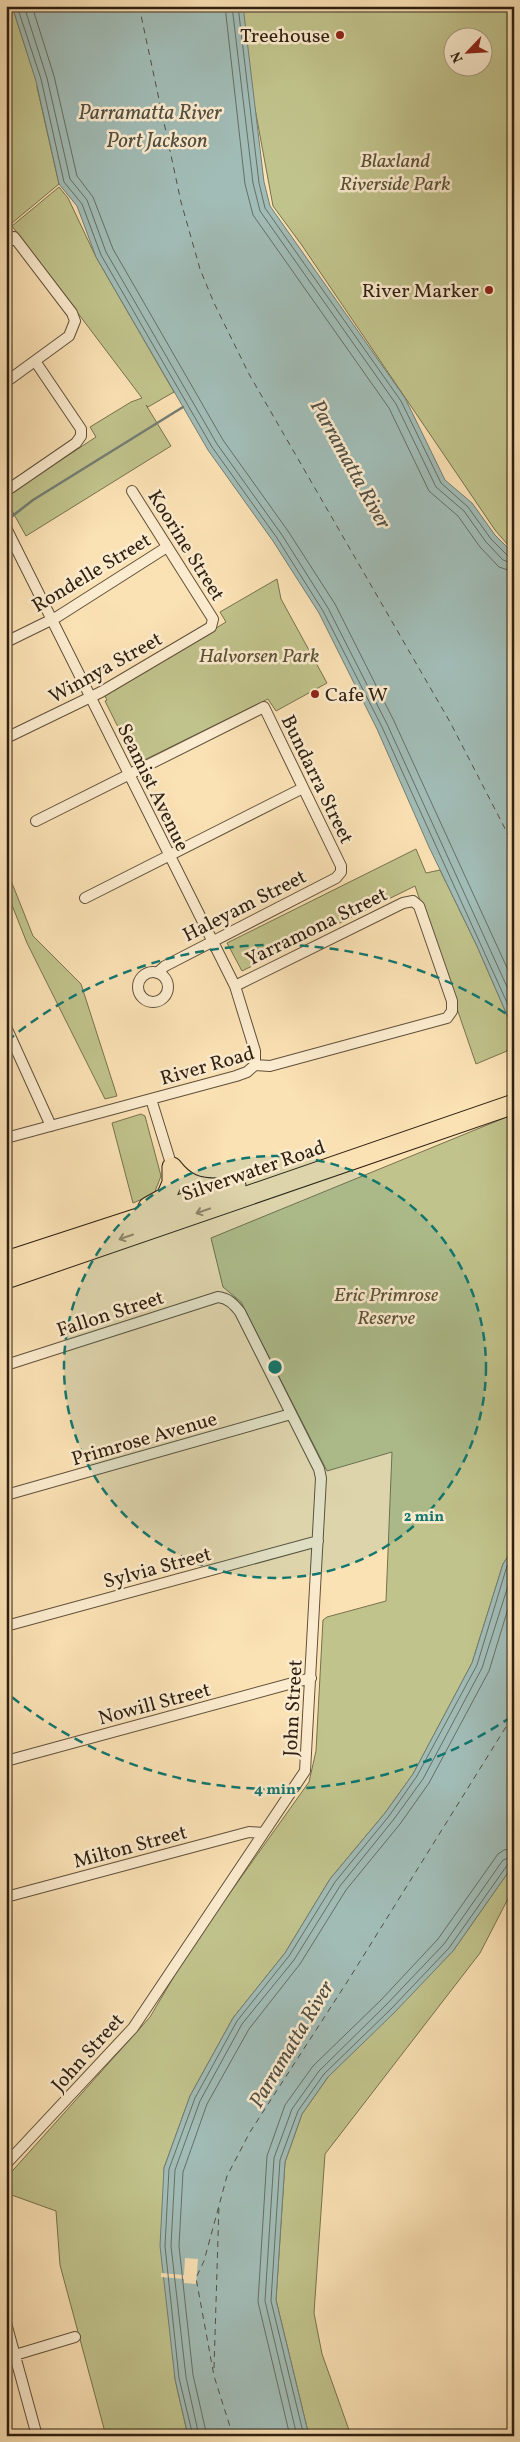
<svg xmlns="http://www.w3.org/2000/svg" width="520" height="2442" font-family="Vollkorn,serif">
<rect width="100%" height="100%" fill="#fbe2b5"/>
<filter id="stains"><feTurbulence type="fractalNoise" baseFrequency=".004" numOctaves="4"/><feColorMatrix values="0 0 0 0 .2 0 0 0 0 .09 0 0 0 0 .02 0 0 0 .5 -.17"/></filter>
<radialGradient id="worn" r=".72"><stop offset=".6" stop-color="#630" stop-opacity="0"/><stop offset="1" stop-color="#630" stop-opacity=".3"/></radialGradient>
<path fill="#c1c38c" stroke="#77714e" fill-rule="evenodd" d="M6,6H12L32,68L57,6L37,87L59,184L6,228Z
M236,6H514V552L495,530L301,244L273,206ZM452,38H482V68H452Z
M59,187L68,198L96,257L174,392L148,407L146,405L171,446L26,536L11,509L9,494L96,437L90,427L131,402L142,398L12,226Z
M277,579L281,599L327,683L276,711L268,699L138,763L136,758L134,759L105,701L107,700L105,696L226,622L220,612Z
M416,849L426,873L440,870L477,946L514,1031V1048L476,1064L415,886L242,971L227,943Z
M6,868L33,936L81,984L117,1096L105,1099L27,943L6,890Z
M141,1114L145,1116L161,1176L154,1194L133,1203L112,1123Z
M514,1114V1547L503,1564L472,1663L413,1774L385,1813L330,1879L285,1953L233,2018L190,2096L164,2168L175,2379L188,2436H106L60,2265L56,2211L6,2193V2178L150,2017L192,1946L309,1782L316,1751L323,1620L327,1617L386,1601L392,1452L327,1471L241,1302L223,1287L211,1238Z
M514,1864V1887L480,1953L325,2154L314,2313L322,2354L349,2430L354,2436H309L276,2300L285,2162L302,2114L328,2077L453,1951Z"/>
<path fill="#a1bcb6" stroke="#737d74" d="M12,6H243L264,182L270,206L405,398L445,480L472,503L495,535L510,550L514,557V1031L477,946L429,847L377,729L319,613L273,541L208,450L96,257L77,206L59,184L36,81Z
M514,1547V1864L453,1951L394,2013L328,2077L302,2114L285,2162L276,2300L309,2436H188L175,2379L160,2246L164,2168L190,2096L233,2018L285,1953L330,1879L385,1813L413,1774L472,1663L503,1564Z"/>
<path fill="#fbe2b5" d="M185,2258L198,2259L196,2284L184,2283V2279L161,2277V2273L184,2275Z"/>
<g fill="none" stroke-linecap="round" stroke-linejoin="round">
<path stroke="#676e64" stroke-width="1" d="M17,6L41,79L64,182L82,204L101,255L212,447L277,538L323,611L382,727L514,1018
M24,6L47,78L70,179L87,200L106,252L217,444L282,535L328,608L387,724L514,1002
M32,6L54,76L77,176L93,197L113,249L223,440L288,531L335,604L394,721L514,983
M225,6L245,184L253,215L389,408L429,491L458,516L480,547L499,567L514,572
M232,6L253,183L260,211L396,404L436,487L464,511L486,542L503,560L514,564
M238,6L259,183L265,208L401,401L441,483L468,507L491,539L508,556L514,558
M193,2436L179,2378L165,2246L169,2169L195,2098L237,2021L289,1956L335,1882L389,1816L417,1776L477,1665L507,1566L514,1556
M199,2436L186,2377L171,2246L175,2170L200,2101L242,2024L294,1960L340,1886L394,1819L423,1779L482,1668L514,1567
M207,2436L193,2375L179,2246L183,2172L207,2104L249,2029L300,1964L346,1890L400,1824L429,1783L489,1671L514,1589
M290,2436L258,2302L267,2156L285,2105L313,2066L381,2000L438,1939L498,1854L504,1850L514,1848
M297,2436L265,2301L274,2158L292,2109L319,2071L386,2005L444,1944L503,1860L514,1856
M304,2436L271,2301L280,2160L298,2111L324,2074L391,2009L449,1948L508,1864L514,1862"/>
<path stroke="#737d74" stroke-width="2.5" d="M6,521L33,500L183,407"/>
<path stroke="#504e43" stroke-width="1" stroke-dasharray="6 5" stroke-linecap="butt" d="M139,6L181,202L200,269L214,303L249,374L450,722L514,846
M214,2368L219,2205
M233,2436L214,2376L196,2278L204,2261L227,2176L250,2132L349,1979L514,1714"/>
<g stroke="#60503a" stroke-width="12">
<path id="street" d="M6,244L14,237L72,313L75,321L69,336L6,382
M6,491L76,443L81,436V429L35,361
M6,528L235,986L255,1051V1065
M6,642L57,617L167,547
M6,738L101,692L211,627L213,619L132,491
M36,821L264,707L341,866V872L336,878L165,966L157,973
M85,898L303,788
M138 987a15 15 0 1 1 30 0a15 15 0 1 1-30 0Z
M6,1027L51,1126
M151,1099L172,1167
M6,1138L236,1076L247,1072L255,1065L270,1066L447,1018L452,1011V1001L419,906L413,901L403,903L235,986
M6,1365L218,1297C228,1298 234,1304 240,1312L319,1469L321,1478L305,1771L133,2028L6,2164
M6,1495L291,1414
M6,1626L318,1541
M6,1761L311,1678
M6,1897L249,1832L263,1833
M6,2323L37,2436
M15,2355L75,2337"/>
</g>
<g stroke="#2d1f11" stroke-width="21">
<path id="highway" d="M172,1167C185,1184 197,1188 218,1188
M148,1207L166,1197L172,1183V1167
M6,1261L236,1186
M6,1279L514,1104"/>
</g>
<use href="#street" stroke="#fceccf" stroke-width="10"/>
<use href="#highway" stroke="#fbe2b5" stroke-width="19"/>
</g>
<defs><path id="oneway-shaft" d="M-6 0H5M1.5-3L5.5 0L1.5 3" fill="none" stroke-width="1.6" stroke-linecap="round" stroke-linejoin="round" transform="scale(1.25)"/></defs>
<g stroke="#9e8a6b">
<use href="#oneway-shaft" transform="translate(203 1211) rotate(161)"/>
<use href="#oneway-shaft" transform="translate(126 1237) rotate(161)"/>
</g>
<circle cx="275" cy="1367" r="211" fill="#0f766e" fill-opacity=".12"/>
<g fill="none" stroke="#0f766e" stroke-width="2.5" stroke-dasharray="9 6">
<circle cx="275" cy="1367" r="211"/>
<path d="M511 1717A422 422 0 0 1 7 1693M7 1041A422 422 0 0 1 511 1017"/>
</g>
<g fill="#8f2418" stroke="#fceccf" stroke-width="2">
<circle cx="340" cy="35" r="5"/>
<circle cx="489" cy="290" r="5"/>
<circle cx="315" cy="694" r="5"/>
</g>
<g text-anchor="middle" stroke-width="5" stroke-linejoin="round" paint-order="stroke">
<g font-size="20" fill="#2d1f11" stroke="#fceccf" text-anchor="end">
<text x="330" y="42">Treehouse</text>
<text x="479" y="297">River Marker</text>
<text x="325" y="701" text-anchor="start">Cafe W</text>
</g>
<g font-size="20" font-style="italic" fill="#595036" stroke="#fceccf">
<text x="395" y="167">Blaxland<tspan x="395" dy="23">Riverside Park</tspan></text>
<text x="259" y="662">Halvorsen Park</text>
<text x="386" y="1301">Eric Primrose<tspan x="386" dy="23">Reserve</tspan></text>
</g>
<g font-size="20" fill="#2d1f11" stroke="#fceccf">
<text transform="translate(187 545) rotate(58)" y="7">Koorine Street</text>
<text transform="translate(91 572) rotate(-31)" y="7">Rondelle Street</text>
<text transform="translate(105 667) rotate(-29)" y="7">Winnya Street</text>
<text transform="translate(318 779) rotate(64)" y="7">Bundarra Street</text>
<text transform="translate(154 787) rotate(64)" y="7">Seamist Avenue</text>
<text transform="translate(244 905) rotate(-27)" y="7">Haleyam Street</text>
<text transform="translate(316 926) rotate(-26)" y="7">Yarramona Street</text>
<text transform="translate(207 1065) rotate(-16)" y="7">River Road</text>
<text transform="translate(253 1170) rotate(-19)" y="7">Silverwater Road</text>
<text transform="translate(110 1313) rotate(-18)" y="7">Fallon Street</text>
<text transform="translate(144 1438) rotate(-16)" y="7">Primrose Avenue</text>
<text transform="translate(157 1567) rotate(-15)" y="7">Sylvia Street</text>
<text transform="translate(154 1703) rotate(-15)" y="7">Nowill Street</text>
<text transform="translate(292 1708) rotate(-87)" y="7">John Street</text>
<text transform="translate(130 1846) rotate(-15)" y="7">Milton Street</text>
<text transform="translate(87 2052) rotate(-48)" y="7">John Street</text>
</g>
<g font-size="21" font-style="italic" fill="#504e43" stroke="#fceccf">
<text x="150" y="119">Parramatta River</text>
<text x="157" y="147">Port Jackson</text>
<text transform="translate(351 464) rotate(61)" y="7">Parramatta River</text>
<text transform="translate(291 2044) rotate(-59)" y="7">Parramatta River</text>
</g>
</g>
<circle cx="275" cy="1367" r="8" fill="#0f766e" stroke="#fceccf" stroke-width="2.5"/>
<g font-size="15" text-anchor="middle" font-weight="bold" fill="#0f766e" stroke="#fceccf" stroke-width="5" stroke-linejoin="round" paint-order="stroke">
<text x="424" y="1521">2 min</text>
<text x="275" y="1794">4 min</text>
</g>
<rect width="520" height="2442" fill="none" stroke="#fbe2b5" stroke-width="25"/>
<rect x="8" y="8" width="505" height="2427" fill="none" stroke="#2d1f11" stroke-width="2.5"/>
<rect x="12" y="12" width="495" height="2417" fill="none" stroke="#2d1f11"/>
<g transform="translate(468 52) rotate(245)"><circle r="24" fill="#fceccf" stroke="#a99a83"/>
<path d="M0-4L9 19L0 12L-9 19Z" fill="#8f2418"/>
<text y="-8" font-size="14" font-weight="bold" text-anchor="middle" fill="#2d1f11">N</text>
</g>
<rect width="100%" height="100%" filter="url(#stains)"/>
<rect width="100%" height="100%" fill="url(#worn)"/>
</svg>
